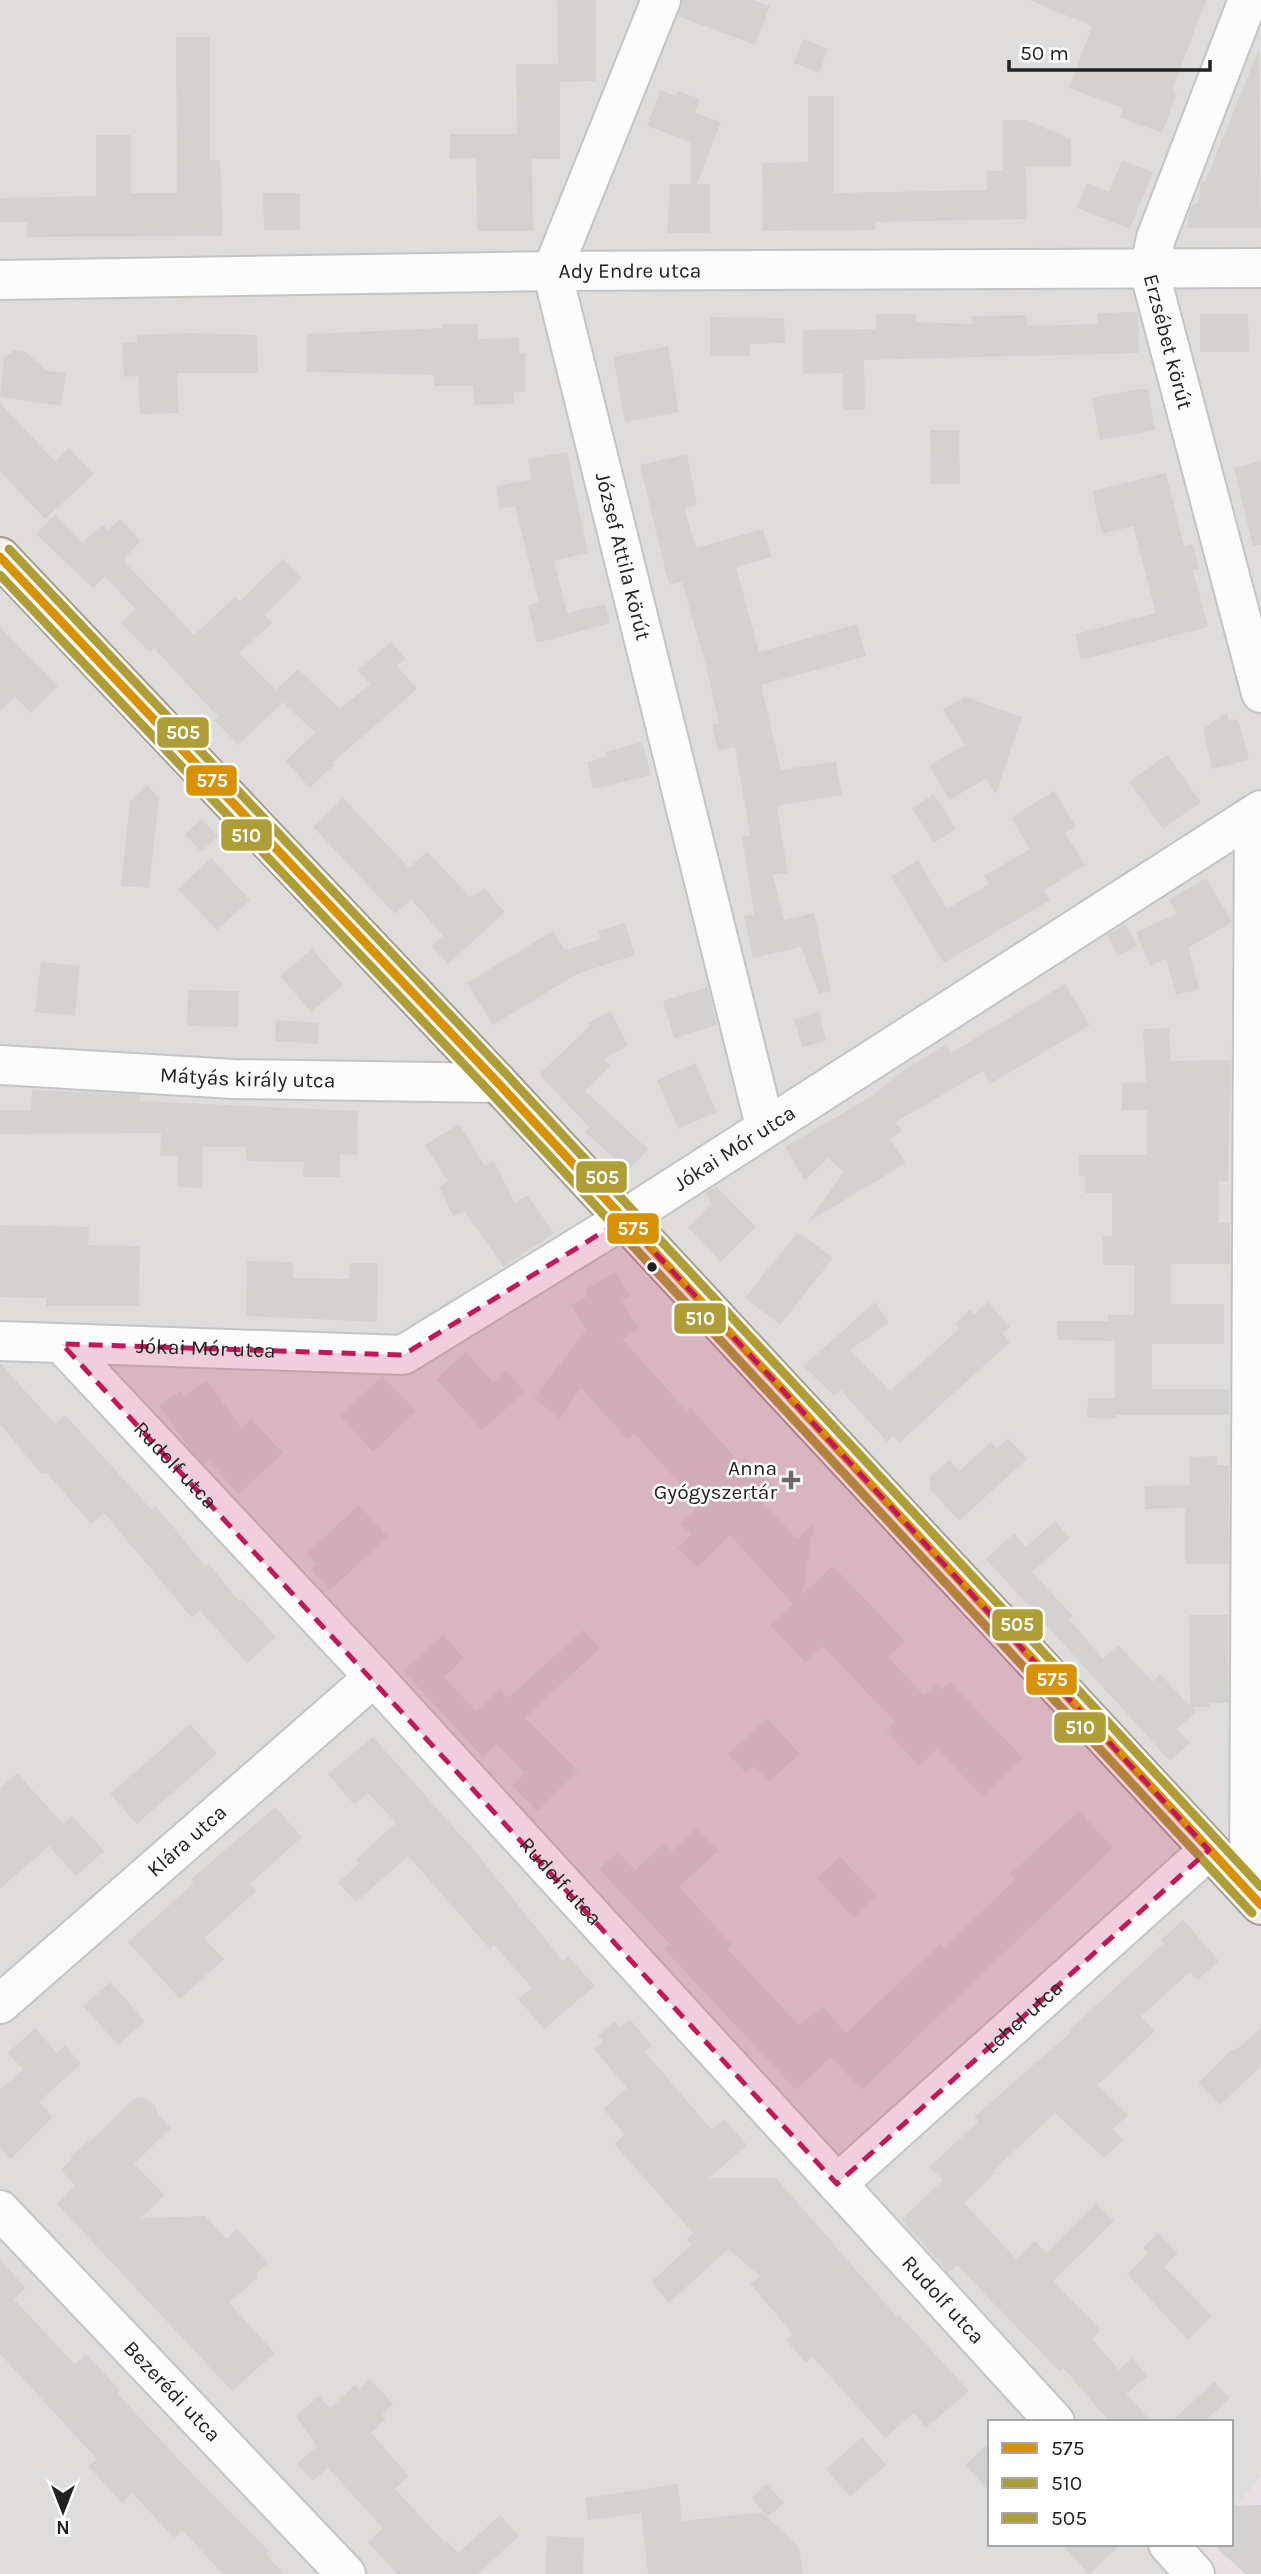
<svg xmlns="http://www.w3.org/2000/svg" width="1261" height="2574" font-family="Karla,sans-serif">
<rect width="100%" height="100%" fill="#efedeb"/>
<path fill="#dfdddc" d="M0,0H1261V2478L1231,2511V2422H990V2544H1200L1197,2548L1221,2574H0Z"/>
<path fill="#e8e0e5" d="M1261,2478V2574H1221L1197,2548L1200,2544H1231V2511Z"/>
<path fill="#d4d2d0" d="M557,0H596V81L560,82V159H532L533,231H477L476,158L450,159V134H517L516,64H558Z
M682,0H753L770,6L755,45L678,16Z
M1029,0H1206L1172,91L1177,93L1162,133L1120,117L1123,108L1069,88L1092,26Z
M176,37H210V160H220L223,236L27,237V222H0V198L96,196V135H131V193H177Z
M803,39L828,49L819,73L794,63Z
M1259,49L1261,228H1188V216L1193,204H1198L1201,182H1205Z
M660,90L676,96L678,91L700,99L695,113L721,122L697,184H710V233H667L670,184H691V142L647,126Z
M808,96H834V193L987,190V171H1003V120H1025L1071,139V166L1026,167L1027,219L875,222V230L763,231L762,163L808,162Z
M1122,160L1153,172L1130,229L1077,208L1087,183L1109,192Z
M263,193H300V230H264Z
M1138,312L1139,353L864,360L865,410H843V373L803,374V330L876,329V314H916V322L972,324V316L1027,315V326L1098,324V313Z
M1200,314H1248L1249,352H1200Z
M710,317L784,318L785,343L750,344V356H710Z
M443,324H478V339L519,338V353H525V392H514V404L474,405L473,386H434V375L307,372V334L443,328Z
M191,333L257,335L258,373H177L179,413L140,414L138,376L124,377L122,343L137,342V335Z
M668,346L679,412L625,422L613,357Z
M15,350L26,352L47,371L66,373L61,406L0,397L4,357Z
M1139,389H1148L1155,430L1100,440L1092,398Z
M0,403L55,461L69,448L94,474L45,519L0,471Z
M930,430H959L960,484H931Z
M567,452L588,553L554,561L567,613L605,604L610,623L537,643L528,605L539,602L515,506L500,509L496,486L532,479L528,459Z
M687,454L697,505L684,508L696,548L763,529L771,557L736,567L759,652L857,624L866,656L761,685L781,770L836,761L842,795L777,806L788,873L773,875L784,920L814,913L831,991L819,994L801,947L753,958L744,916L754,914L742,836L750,835L735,747L718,751L712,724L719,723L706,666L682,582L669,585L640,465Z
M1261,461V545L1253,546L1234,468Z
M1166,473L1184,546L1193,544L1199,569L1193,570L1208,627L1081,660L1075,634L1156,613L1133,526L1102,534L1092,491Z
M55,515L82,542L103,525L108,530L120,519L141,541L123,560L194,635L235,597L240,601L283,559L302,578L265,615L272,623L239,653L276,690L298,669L340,709L370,684L358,670L391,642L406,659L397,666L417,689L332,763L334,765L310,788L285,761L315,733L283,702L238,745L214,720L218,717L154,648L150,652L121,623L135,609L105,576L93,588L36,534Z
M0,627L58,686L31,713L15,697L0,711Z
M965,697L1022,717L996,794L986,778L950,800L929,766L965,745L943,710Z
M1227,712L1229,721L1238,719L1249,760L1212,769L1203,729Z
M642,742L651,775L593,789L587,762L606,757L605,752Z
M1167,755L1201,802L1163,829L1129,782Z
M147,785L159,798L149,888L121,886L130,801Z
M1054,791L1076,826L1065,833L1085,865L1044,890L1050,900L944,963L891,877L918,860L947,909L989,884L984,876L1030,849L1011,818Z
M934,794L956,829L934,843L912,808Z
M343,798L409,868L427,851L469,896L473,897L484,888L505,912L448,964L432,946L443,936L411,899L395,914L313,827Z
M202,819L218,836L201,852L185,834Z
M211,858L250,900L217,930L178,889Z
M1206,878L1232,922L1188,948L1199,989L1176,995L1166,959L1150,966L1136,932L1177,914L1169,900Z
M625,923L635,955L577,974L493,1025L467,983L553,931L565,950L601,939L598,931Z
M1125,924L1137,946L1118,956L1107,935Z
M312,949L343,985L311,1012L280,976Z
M41,962L80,966L75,1016L35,1012Z
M1065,984L1090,1025L990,1084L983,1071L896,1122L902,1131L890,1139L906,1163L808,1222L844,1172L828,1158L805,1180L785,1147L872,1096L901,1072L946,1044L951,1053Z
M708,987L717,1025L674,1038L663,1001Z
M188,990L239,991L238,1027L187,1026Z
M611,1011L628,1046L604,1059L611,1066L585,1091L648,1149L628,1171L585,1132L589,1127L539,1074L590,1026L588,1023Z
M819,1012L826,1041L802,1047L794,1019Z
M276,1020L319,1023L318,1044L275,1041Z
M1169,1028L1171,1061L1231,1060L1228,1181H1219V1223H1230V1264H1171V1304H1224V1344H1152V1389H1229V1415H1116V1419L1087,1418L1088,1398H1115V1341L1057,1340V1321H1108V1315H1134V1265H1103V1236H1112V1193H1085V1176H1079V1155H1147V1110H1122V1083L1146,1082L1143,1029Z
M695,1063L717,1112L678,1129L657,1080Z
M32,1090L140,1095V1101L358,1111L357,1155L340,1154V1177H303L304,1162L246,1161V1147H203L202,1188L177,1187L178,1156H160L161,1133L0,1134V1110H31Z
M459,1124L485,1166L494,1161L515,1203L527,1195L554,1233L504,1267L464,1211L453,1216L439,1186L448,1182L425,1145Z
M716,1186L756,1227L721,1262L688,1227L710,1206L713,1209L706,1192Z
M0,1225L89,1227L88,1245L140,1246L139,1306H46V1298L0,1297Z
M795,1235H803L833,1258L780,1325L745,1298Z
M247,1261L293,1262V1278L349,1279L350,1263H378L377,1322L246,1316Z
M616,1272L630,1296L622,1300L639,1329L622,1339L687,1411L691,1408L740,1463L745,1458L776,1487L762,1501L797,1539L814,1523L802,1595L833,1566L905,1641L888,1657L924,1695L936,1684L942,1690L950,1682L1023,1758L983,1797L937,1749L919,1766L886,1731L895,1722L823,1646L805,1662L770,1625L793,1604L730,1535L697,1568L678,1548L691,1534L681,1524L699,1505L634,1433L627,1439L581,1388L560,1419L534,1398L586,1330L571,1305L588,1296L584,1290Z
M875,1302L889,1323L850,1350L890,1391L959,1329L955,1324L970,1310L974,1314L988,1302L1010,1327L1002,1333L1010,1342L899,1443L894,1436L887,1442L841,1390L834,1396L803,1366Z
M466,1352L493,1382L506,1370L525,1392L482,1430L436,1379Z
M0,1363L55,1424L65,1415L151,1509L156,1506L205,1566L209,1564L239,1601L242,1599L276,1637L247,1663L200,1611L192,1618L104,1513L91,1524L46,1472L42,1475L0,1424Z
M382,1376L416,1411L373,1452L340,1416Z
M207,1380L241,1428L251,1419L283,1453L239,1494L209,1461L205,1465L187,1446L159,1406L180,1391L184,1396Z
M1008,1438L1027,1459L959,1521L930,1489V1477L949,1460L959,1471L991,1442L997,1448Z
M1217,1456V1465H1229V1564H1185V1508L1145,1509V1486L1190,1485L1189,1457Z
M359,1505L388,1537L330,1590L311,1570L317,1564L307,1553Z
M1055,1521L1070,1538L1032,1572L1073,1616L1069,1619L1103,1659L1118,1645L1153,1682L1160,1674L1190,1706L1189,1615H1228V1703H1210V1707H1192L1196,1712L1177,1729L1190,1743L1170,1761L986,1559L1014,1533L1026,1547Z
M583,1630L600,1648L525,1718L578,1771L538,1811L512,1786L525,1773L497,1744L483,1757L403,1671L443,1635L464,1658L444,1677L476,1711L500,1689L508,1698Z
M767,1718L800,1754L769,1782L754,1766L746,1773L728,1754Z
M190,1724L217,1754L137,1824L110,1794Z
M373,1737L474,1850L563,1961L568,1956L595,1986L544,2029L518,1999L532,1988L494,1945L490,1949L408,1856L356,1902L338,1883L359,1863L356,1859L396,1823L368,1793L354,1805L328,1774Z
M17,1773L63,1824L72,1816L104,1851L76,1876L49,1846L0,1889V1788Z
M275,1807L302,1837L250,1884L256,1891L204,1938L224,1959L180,1999L128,1942L194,1883L191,1879Z
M1079,1811L1113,1848L862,2090L831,2057L796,2090L664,1949L670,1944L599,1869L618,1852L635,1870L664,1843L672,1851L696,1828L718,1851L679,1887L732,1944L727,1949L797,2023L799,2025L822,2006L846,2033L940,1944L943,1948L1015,1880L1010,1874Z
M840,1857L877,1896L854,1918L817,1878Z
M1183,1920L1219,1961L1198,1980L1190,1972L1141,2016L1155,2031L1098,2085L1128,2115L1113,2129L1123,2140L1104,2158L1055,2113L993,2171L995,2173L964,2203L1016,2259L1035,2241L1046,2253L1096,2203L1114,2221L1053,2281L1101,2330L1092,2339L1119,2370L1132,2358L1148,2376L1126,2394L1152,2422H1110L1063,2368L1059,2371L957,2265L948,2273L902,2219L943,2180L929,2167L978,2122L974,2117L1070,2033L1068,2031L1164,1943L1161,1940Z
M110,1982L145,2021L118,2045L83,2006Z
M630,2019L652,2046L645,2052L712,2130L724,2119L747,2145L709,2178H776L897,2317L899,2315L969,2391L926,2428L914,2413L885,2438L813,2357L806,2363L786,2340L793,2334L750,2284L760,2276L728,2249L669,2303L651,2282L691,2245L686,2240L693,2233L614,2144L625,2134L603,2109L627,2088L594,2049L603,2041L598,2036L615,2021L620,2027Z
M35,2028L57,2053L65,2045L81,2064L39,2102L53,2117L11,2159L0,2148V2090L23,2069L8,2053Z
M1261,2028V2066L1220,2105L1198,2083L1229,2052L1240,2047Z
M142,2097L155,2105L158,2115L171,2128L134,2164L165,2195L141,2218L205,2216L227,2239L237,2229L268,2263L256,2274L258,2277L229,2303L275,2353L232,2391L57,2204L75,2186L61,2170L72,2159L70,2157L88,2141L89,2143L131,2101Z
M1158,2233L1178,2253L1164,2267L1212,2316L1188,2340L1127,2274L1148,2253L1143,2248Z
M0,2260L26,2288L14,2299L75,2365L86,2354L120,2390L117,2393L194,2476L269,2551L266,2554L284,2574H223L182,2530L174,2538L132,2493L122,2503L88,2466L97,2459L0,2354Z
M370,2379L393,2404L382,2415L386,2419L371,2433L409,2476L395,2489L444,2542L446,2540L458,2553L500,2515L519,2536L478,2574H397L368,2542L383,2528L328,2468L313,2481L297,2464L317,2446L296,2416L319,2396L330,2408L355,2385L359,2389Z
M1214,2382L1230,2398L1204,2422H1171Z
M862,2437L886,2465L850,2497L826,2469Z
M990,2442V2492L965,2465Z
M678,2484L682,2521L762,2512L799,2547L803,2574H648L641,2513L588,2520L585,2498Z
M767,2484L784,2503L768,2517L751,2498Z
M1261,2505V2574H1245L1213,2544H1231V2506Z
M547,2536L584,2538L583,2574H545Z
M1061,2544H1121L1089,2574Z"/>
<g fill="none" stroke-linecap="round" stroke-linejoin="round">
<g stroke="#c5c4c3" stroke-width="42">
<g id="minor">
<path id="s1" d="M661,0L552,271L765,1126"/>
<path id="s2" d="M1248,0L1156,238L1149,270L1261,693"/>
<path id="s3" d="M0,280L552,271L1261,268"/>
<path id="s4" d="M0,1065L234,1079L498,1083"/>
<path id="s5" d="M0,1341L403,1355L624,1219L1261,810"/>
<path id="s6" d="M62,1344L374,1677L1055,2422"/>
<path d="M1249,1892L1254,815"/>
<path id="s7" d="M0,2004L374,1677"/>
<path id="s8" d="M837,2184L1209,1850"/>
<path id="s9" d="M0,2210L346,2574"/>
<path d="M1168,2544L1195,2574"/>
</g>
</g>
<g stroke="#a59a89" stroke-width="42">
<path id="major" d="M0,557L498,1083L1261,1905"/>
</g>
<use href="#minor" stroke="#fdfcfc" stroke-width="38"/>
<use href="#major" stroke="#f1ece8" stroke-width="38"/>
<g stroke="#fff" stroke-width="14">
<path id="bus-1" d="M0,557L498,1083L1261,1905"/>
</g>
<g stroke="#fff" stroke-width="14">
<path id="bus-2" d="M0,575L489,1091L1252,1913"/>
</g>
<g stroke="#fff" stroke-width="14">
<path id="bus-3" d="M9,549L507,1075L1261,1887"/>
</g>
<use href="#bus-1" stroke="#d79205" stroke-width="9"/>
<use href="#bus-2" stroke="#af9e37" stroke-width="9"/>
<use href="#bus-3" stroke="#af9e37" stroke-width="9"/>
</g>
<path fill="#c2185b" fill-opacity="0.2" stroke="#c2185b" stroke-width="5" stroke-dasharray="14 9" stroke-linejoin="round" d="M624,1219L1209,1850L837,2184L62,1344L403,1355Z"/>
<circle fill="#222" stroke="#fff" stroke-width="2.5" cx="652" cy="1267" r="6"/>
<path fill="#6a6968" stroke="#fff" stroke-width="2.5" d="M787.5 1469.5h7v7h7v7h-7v7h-7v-7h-7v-7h7z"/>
<g text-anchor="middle" stroke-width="5" stroke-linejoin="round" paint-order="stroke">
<g font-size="21" fill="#222" stroke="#fff">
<text dy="7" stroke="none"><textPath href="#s3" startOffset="630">Ady Endre utca</textPath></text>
<text dy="7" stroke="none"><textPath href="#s2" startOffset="362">Erzsébet körút</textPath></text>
<text dy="7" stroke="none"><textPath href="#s1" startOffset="586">József Attila körút</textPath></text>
<text dy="7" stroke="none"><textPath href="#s4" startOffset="248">Mátyás király utca</textPath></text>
<text dy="7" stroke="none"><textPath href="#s5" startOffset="794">Jókai Mór utca</textPath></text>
<text dy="7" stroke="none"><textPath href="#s5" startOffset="206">Jókai Mór utca</textPath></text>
<text dy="7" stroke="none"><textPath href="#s6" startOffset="166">Rudolf utca</textPath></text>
<text dy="7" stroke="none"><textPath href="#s7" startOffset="248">Klára utca</textPath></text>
<text dy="7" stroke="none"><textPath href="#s6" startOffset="733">Rudolf utca</textPath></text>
<text dy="7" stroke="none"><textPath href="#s8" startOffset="250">Lehel utca</textPath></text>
<text dy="7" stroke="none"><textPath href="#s6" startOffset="1300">Rudolf utca</textPath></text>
<text dy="7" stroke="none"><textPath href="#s9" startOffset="250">Bezerédi utca</textPath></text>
</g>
<g font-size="21" fill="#222" stroke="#fff" text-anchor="end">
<text x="777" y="1475">Anna<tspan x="777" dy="24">Gyógyszertár</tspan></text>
</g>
</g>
<g stroke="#fff" stroke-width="2.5">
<rect x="156" y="716" width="54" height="33" rx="7" fill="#af9e37"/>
<rect x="185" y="764" width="53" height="33" rx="7" fill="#d79205"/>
<rect x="220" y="818" width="53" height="34" rx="7" fill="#af9e37"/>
<rect x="575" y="1160" width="53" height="34" rx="7" fill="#af9e37"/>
<rect x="606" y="1212" width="54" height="33" rx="7" fill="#d79205"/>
<rect x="673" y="1302" width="54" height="33" rx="7" fill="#af9e37"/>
<rect x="991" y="1608" width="53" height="34" rx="7" fill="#af9e37"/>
<rect x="1025" y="1663" width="53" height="33" rx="7" fill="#d79205"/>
<rect x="1053" y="1711" width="54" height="33" rx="7" fill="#af9e37"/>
</g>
<g font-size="19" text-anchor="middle" font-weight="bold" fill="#fff">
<text x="183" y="739">505</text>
<text x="212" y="787">575</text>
<text x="246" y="842">510</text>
<text x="602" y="1184">505</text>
<text x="633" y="1235">575</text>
<text x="700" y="1325">510</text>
<text x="1017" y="1631">505</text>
<text x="1052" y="1686">575</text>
<text x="1080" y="1734">510</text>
</g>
<rect x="988" y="2420" width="245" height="126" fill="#ffffff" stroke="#a7a7a7" stroke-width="2"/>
<rect x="1002" y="2443" width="35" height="10" fill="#d79205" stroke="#a7a7a7" stroke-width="2"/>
<text x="1051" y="2455" font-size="21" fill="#222222">575</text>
<rect x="1002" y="2478" width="35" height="10" fill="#af9e37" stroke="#a7a7a7" stroke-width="2"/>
<text x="1051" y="2490" font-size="21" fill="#222222">510</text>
<rect x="1002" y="2513" width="35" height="10" fill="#af9e37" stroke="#a7a7a7" stroke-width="2"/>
<text x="1051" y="2525" font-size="21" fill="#222222">505</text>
<g transform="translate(63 2511) rotate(180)" stroke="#ffffff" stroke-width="5" paint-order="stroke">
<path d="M0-5L12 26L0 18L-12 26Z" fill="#222222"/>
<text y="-10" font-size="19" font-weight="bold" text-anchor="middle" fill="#222222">N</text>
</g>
<path d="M1009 60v10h201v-10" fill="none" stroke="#222222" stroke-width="3.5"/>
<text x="1020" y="60" font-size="21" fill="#222222" stroke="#ffffff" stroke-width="5" paint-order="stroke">50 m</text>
</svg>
